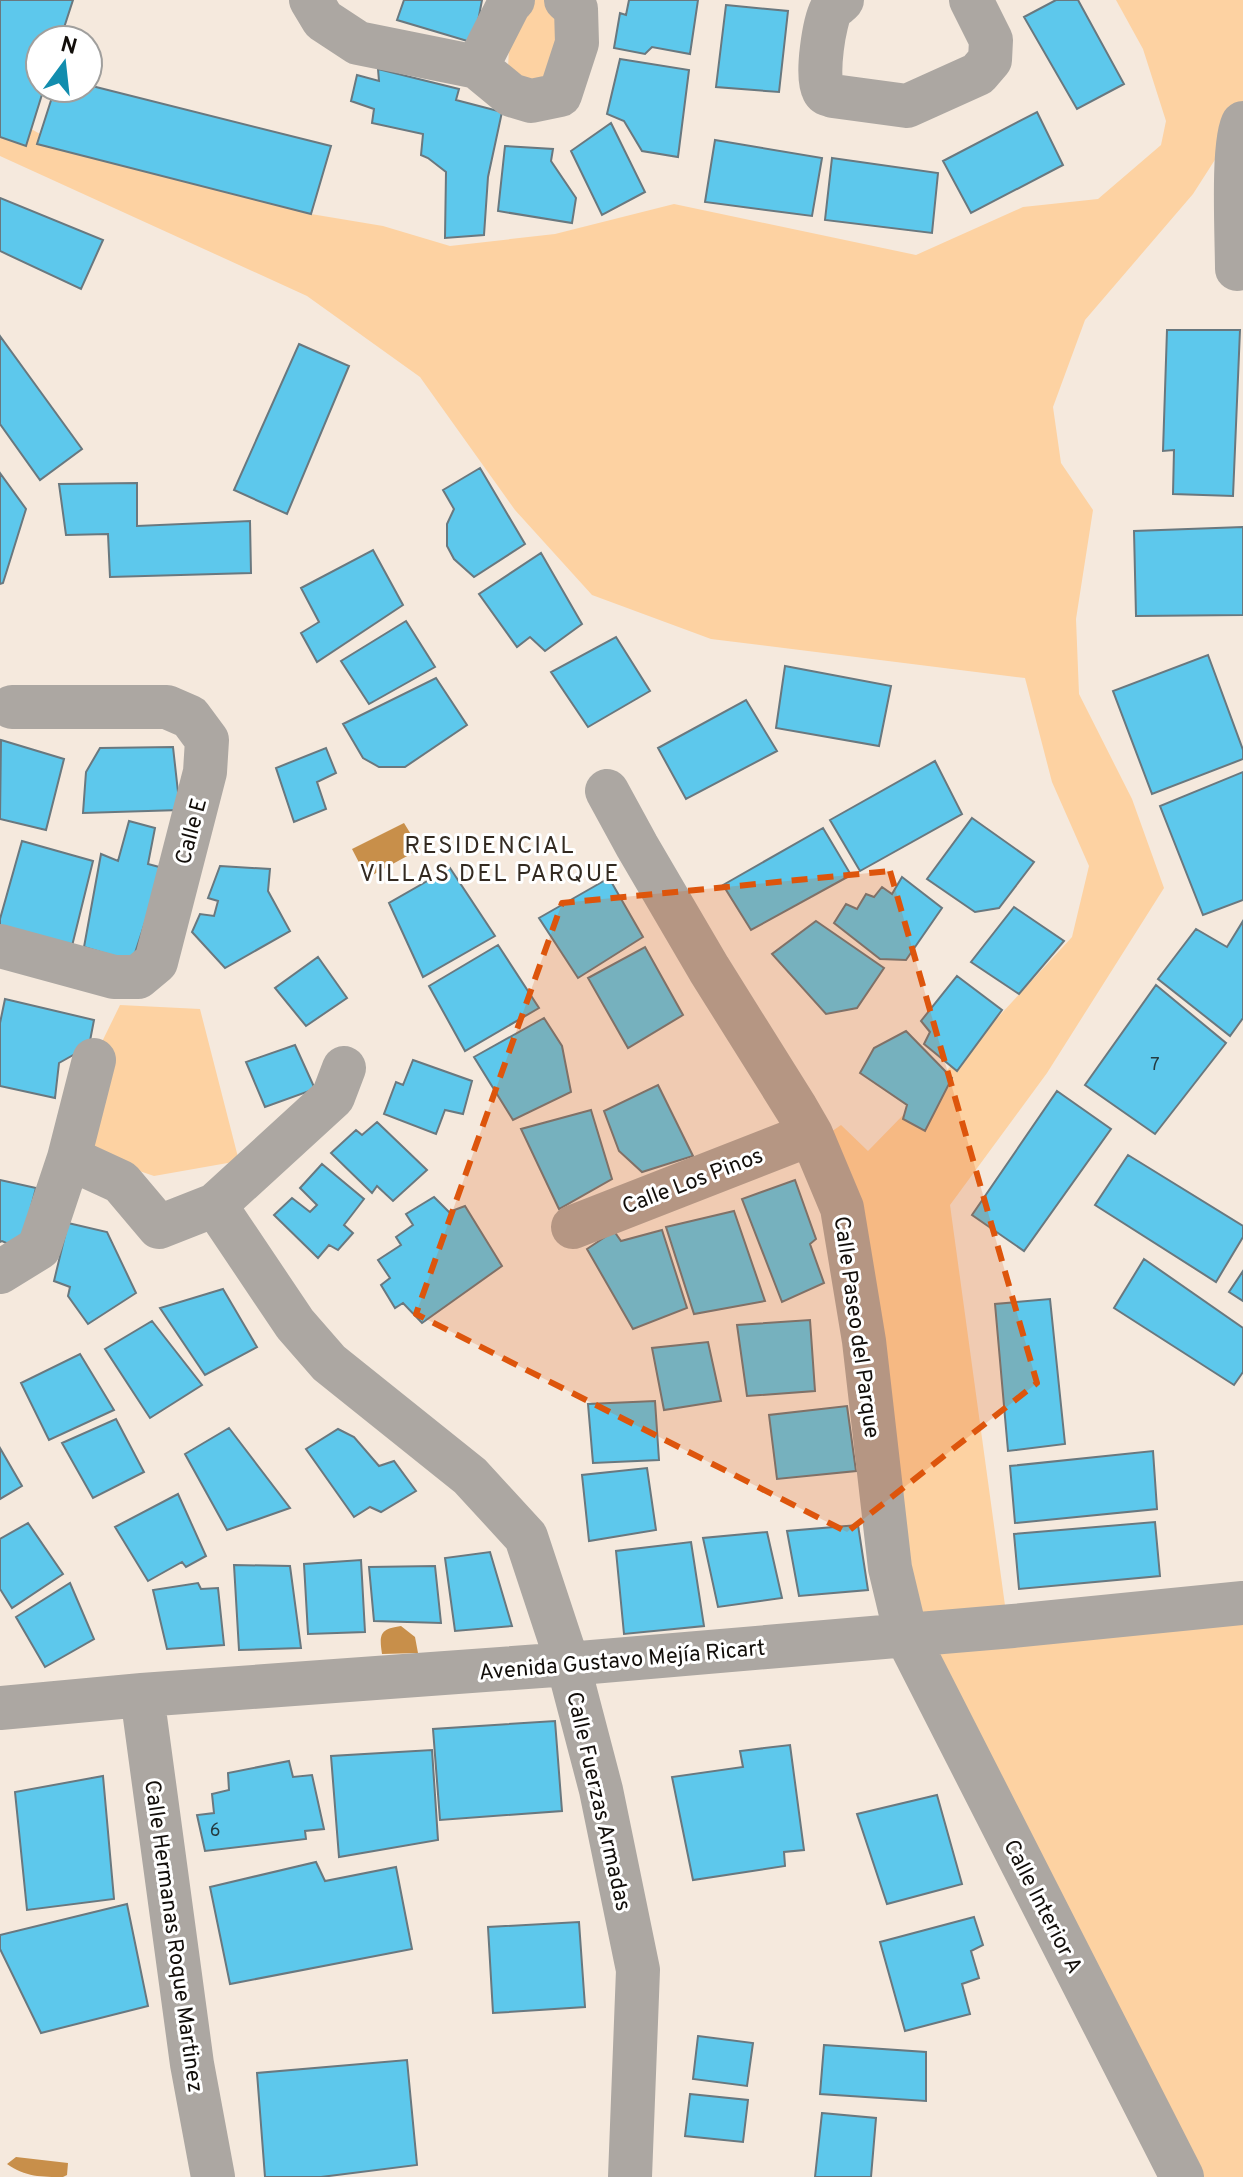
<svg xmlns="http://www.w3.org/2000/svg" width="1243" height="2177" font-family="Overpass,sans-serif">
<rect width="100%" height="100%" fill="#f5e9dd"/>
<path fill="#fdd2a2" d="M530,0H549L565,13L545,92L508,68L509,48Z
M1116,0H1243V116L1193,194L1085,320L1053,407L1061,463L1093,510L1076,619L1079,694L1132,799L1164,888L1047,1073L950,1205L1007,1620L1243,1601V2177H1185L915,1634L815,1143L841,1125L868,1151L990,1026L1072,937L1089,866L1052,782L1025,678L711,639L592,595L515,510L420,377L307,296L0,156V111L40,134L311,214L383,226L450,246L555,234L674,204L916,255L1023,207L1098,199L1161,145L1166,121L1143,49Z
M120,1005L200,1009L239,1161L154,1176L87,1153L98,1050Z"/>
<path fill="#c88f4a" d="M404,823L420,849L367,878L352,849Z
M401,1626L415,1637L418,1653L382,1654C379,1634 380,1629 401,1626Z
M16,2157L68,2163L67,2175L63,2177C42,2177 25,2177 7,2164Z"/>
<path fill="#5dc8ec" stroke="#69787f" stroke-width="2" d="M0,0H73L60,40H40V88H44L26,146L0,137Z
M404,0H482L474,43L397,20Z
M629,0H698L690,54L652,47L645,54L614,48L620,13L626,15Z
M1056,0H1078L1124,84L1077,109L1024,17Z
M726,5L788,11L779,92L716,87Z
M620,59L689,70L678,157L642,151L624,121L607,114Z
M378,69L459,89L456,100L502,112L488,177L484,235L445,238L446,172L428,158L421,155L423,134L372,123L374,109L351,101L357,75L379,81Z
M88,85L331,146L311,214L37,144L55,88H88Z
M1037,112L1063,165L971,213L943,161Z
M611,123L645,192L602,215L571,151Z
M715,140L822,158L812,216L705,202Z
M505,146L553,149L551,161L576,198L572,223L498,211Z
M832,158L938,173L932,233L825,220Z
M0,198L103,240L81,289L0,251Z
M1167,330H1240L1233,496L1173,494L1174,450L1163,451Z
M0,336L82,449L40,480L0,424Z
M299,344L349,366L287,514L234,490Z
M480,468L525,544L474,577L454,559L447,546V524L454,509L443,490Z
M0,473L26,509L3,583L0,584Z
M137,483V526L250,521L251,573L110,577L108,534L66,535L59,484Z
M1243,527V615L1136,616L1134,531Z
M373,550L403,605L317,662L301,633L319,622L301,588Z
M541,553L582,624L545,651L530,637L517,647L479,594Z
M406,621L435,667L369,704L341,661Z
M616,637L650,691L588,727L551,672Z
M1208,655L1243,750V759L1152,794L1113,691Z
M785,666L891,686L879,746L776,728Z
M436,678L467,725L405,767H379L363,758L343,724Z
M746,700L777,751L686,799L658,748Z
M1,740L64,759L46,830L0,819Z
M173,747L180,810L83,813L86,772L100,748Z
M326,748L336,773L317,782L326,809L294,822L276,768Z
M935,761L962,814L860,871L830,820Z
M1243,772V900L1203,915L1160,806Z
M972,818L1034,862L999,908L975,912L927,879Z
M129,821L155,828L148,864L163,868L132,962L84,947L101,854L118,861Z
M823,828L851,875L751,930L723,885Z
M22,841L93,861L72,946L0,927V919Z
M220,866L270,869L268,891L290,931L225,968L192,932L200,914L214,916L218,901L208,898Z
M450,868L495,936L423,977L389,903Z
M902,877L942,908L906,960L880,959L834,923L846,904L857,909L866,894L874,897L882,887L892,894Z
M609,878L643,937L578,978L539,918Z
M1014,907L1064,941L1019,994L971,962Z
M816,921L884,968L857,1008L826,1014L772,954Z
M1243,921V1018L1230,1036L1158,979L1196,929L1227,947Z
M498,945L539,1008L465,1051L429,986Z
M645,947L683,1015L628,1048L588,978Z
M318,957L347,998L306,1026L275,988Z
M957,976L1002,1010L957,1071L924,1044L930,1032L921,1021Z
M1156,985L1226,1043L1155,1134L1085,1085Z
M5,999L94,1020L89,1046L59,1063L55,1098L0,1086V1023Z
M544,1018L562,1046L571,1092L513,1120L474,1057Z
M906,1031L952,1078L925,1131L903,1119L907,1105L860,1073L874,1048Z
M295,1045L315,1089L265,1107L246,1062Z
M413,1060L472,1081L463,1114L445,1110L436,1134L384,1114L396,1082L403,1085Z
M658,1085L693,1156L642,1172L619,1151L604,1111Z
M1057,1091L1111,1129L1024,1251L972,1215Z
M591,1110L612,1179L559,1209L521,1129Z
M377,1122L427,1170L393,1201L377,1186L372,1193L331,1153L356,1130L362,1135Z
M1128,1155L1243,1226V1237L1216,1282L1095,1205Z
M322,1164L364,1199L344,1225L353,1233L338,1250L329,1245L318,1258L274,1215L292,1198L310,1212L317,1205L300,1188Z
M0,1180L36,1188L20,1249L2,1241L0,1242Z
M795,1180L816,1239L810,1244L824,1283L782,1302L742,1199Z
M434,1197L449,1212L465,1206L502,1266L422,1323L403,1303L395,1308L381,1285L390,1278L378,1260L401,1245L396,1237L413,1225L406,1214Z
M734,1211L765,1301L694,1314L666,1227Z
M68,1223L107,1232L136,1293L88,1324L68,1296L70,1287L54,1281Z
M662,1230L687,1308L633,1329L587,1249L614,1231L621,1241Z
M1144,1259L1243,1328V1372L1234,1385L1114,1308Z
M1243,1271V1301L1229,1292Z
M223,1289L257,1347L205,1375L160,1308Z
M1050,1299L1065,1444L1008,1451L995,1304Z
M810,1320L815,1391L747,1396L737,1325Z
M152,1321L202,1385L150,1418L105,1349Z
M708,1342L721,1401L664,1410L652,1348Z
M80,1354L114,1410L49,1440L21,1383Z
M655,1401L659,1460L593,1463L588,1404Z
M847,1406L856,1471L777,1479L769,1415Z
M116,1419L144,1472L93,1498L62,1443Z
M229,1428L290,1508L227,1530L185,1454Z
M338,1429L354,1437L379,1466L394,1461L416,1491L381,1512L370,1507L354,1517L306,1449Z
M0,1448L22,1486L0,1499Z
M1153,1451L1157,1509L1015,1523L1010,1466Z
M647,1468L656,1530L589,1541L582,1475Z
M178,1494L206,1556L186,1567L182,1562L148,1581L115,1527Z
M1155,1522L1160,1576L1019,1589L1014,1534Z
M28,1523L63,1574L12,1608L0,1589V1539Z
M858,1525L868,1590L799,1596L787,1531Z
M767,1532L782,1598L718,1607L703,1538Z
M691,1542L704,1626L624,1634L616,1551Z
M490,1552L512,1626L455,1631L445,1558Z
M361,1560L365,1632L308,1634L304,1564Z
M234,1565L290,1566L301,1648L239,1650Z
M435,1566L441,1623L374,1621L369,1567Z
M70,1583L94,1639L45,1667L16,1617Z
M198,1583L201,1589L218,1588L224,1645L167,1649L153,1590Z
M555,1721L562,1811L440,1820L433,1729Z
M790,1745L804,1850L784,1852L785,1866L693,1880L672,1777L743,1767L740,1751Z
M432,1750L438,1840L339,1857L331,1756Z
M289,1761L293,1777L312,1775L324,1829L305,1831L306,1839L205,1851L197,1815L214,1813L212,1794L229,1790L228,1773Z
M103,1776L114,1899L27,1910L15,1792Z
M937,1795L962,1884L887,1904L857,1814Z
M316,1862L325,1881L396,1867L412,1949L230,1984L210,1887Z
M127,1904L148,2006L41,2033L0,1949V1935Z
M974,1917L983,1945L971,1951L979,1978L962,1984L970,2014L905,2031L880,1942Z
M579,1922L585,2007L493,2013L488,1927Z
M698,2036L753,2043L747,2086L693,2079Z
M824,2045L926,2052V2101L820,2094Z
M407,2060L417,2165L321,2177H265L257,2073Z
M690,2094L748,2100L743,2142L685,2136Z
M822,2113L876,2118L871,2177H815Z"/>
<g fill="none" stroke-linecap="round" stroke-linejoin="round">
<path stroke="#aca7a2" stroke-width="44" d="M311,0L323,20L358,43L477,67L511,95L531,101L560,95L577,43L576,9L566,0
M842,0C842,1 833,8 832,8C824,20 816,77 823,89C825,95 828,94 833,96L907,106L978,74L990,60L991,40L971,0
M477,67L509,4L513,0
M1237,269C1237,242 1232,140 1243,123
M607,791L637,846L709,969L796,1108L811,1134L842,1208L864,1341L890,1568L906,1635L1182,2177
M0,946L114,977H138L156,962L205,772L207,740L190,717L167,707H12
M69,1158L121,1182L159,1227L215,1205L295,1324L329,1363L470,1476L526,1537L568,1664L601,1790L638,1970L630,2177
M215,1205L333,1097L344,1068
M573,1227L811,1134
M0,1272L39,1248L69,1158L94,1060
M142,1695L192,2064L213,2177
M0,1708L142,1695L568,1664L1013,1626L1243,1603"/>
</g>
<path fill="#dd550c" fill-opacity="0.2" stroke="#dd550c" stroke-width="6" stroke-dasharray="16 10" stroke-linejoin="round" d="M890,871L1037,1383L847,1532L416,1314L562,903Z"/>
<g text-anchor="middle" stroke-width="6" stroke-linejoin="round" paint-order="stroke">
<g font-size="18" fill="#253c42">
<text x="1155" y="1070">7</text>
<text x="215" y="1836">6</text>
</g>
<g font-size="22" fill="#120e0a" stroke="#fff">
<text transform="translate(190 831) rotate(-75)" y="8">Calle E</text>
<text transform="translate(692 1180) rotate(-21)" y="8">Calle Los Pinos</text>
<text transform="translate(858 1327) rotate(82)" y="8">Calle Paseo del Parque</text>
<text transform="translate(622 1659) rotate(-5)" y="8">Avenida Gustavo Mejía Ricart</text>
<text transform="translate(600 1801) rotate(77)" y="8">Calle Fuerzas Armadas</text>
<text transform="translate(1044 1906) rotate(63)" y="8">Calle Interior A</text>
<text transform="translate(175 1936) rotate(82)" y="8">Calle Hermanas Roque Martinez</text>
</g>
<g font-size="24" letter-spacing="2" fill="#332a21" stroke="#fff">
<text x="490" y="853">RESIDENCIAL<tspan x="490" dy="28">VILLAS DEL PARQUE</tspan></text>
</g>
</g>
<g transform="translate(64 64) rotate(15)"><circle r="38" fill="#ffffff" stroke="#a09f9d" stroke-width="2"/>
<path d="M0-6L14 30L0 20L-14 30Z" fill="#128dae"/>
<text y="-12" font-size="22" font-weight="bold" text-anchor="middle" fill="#120e0a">N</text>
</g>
</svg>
